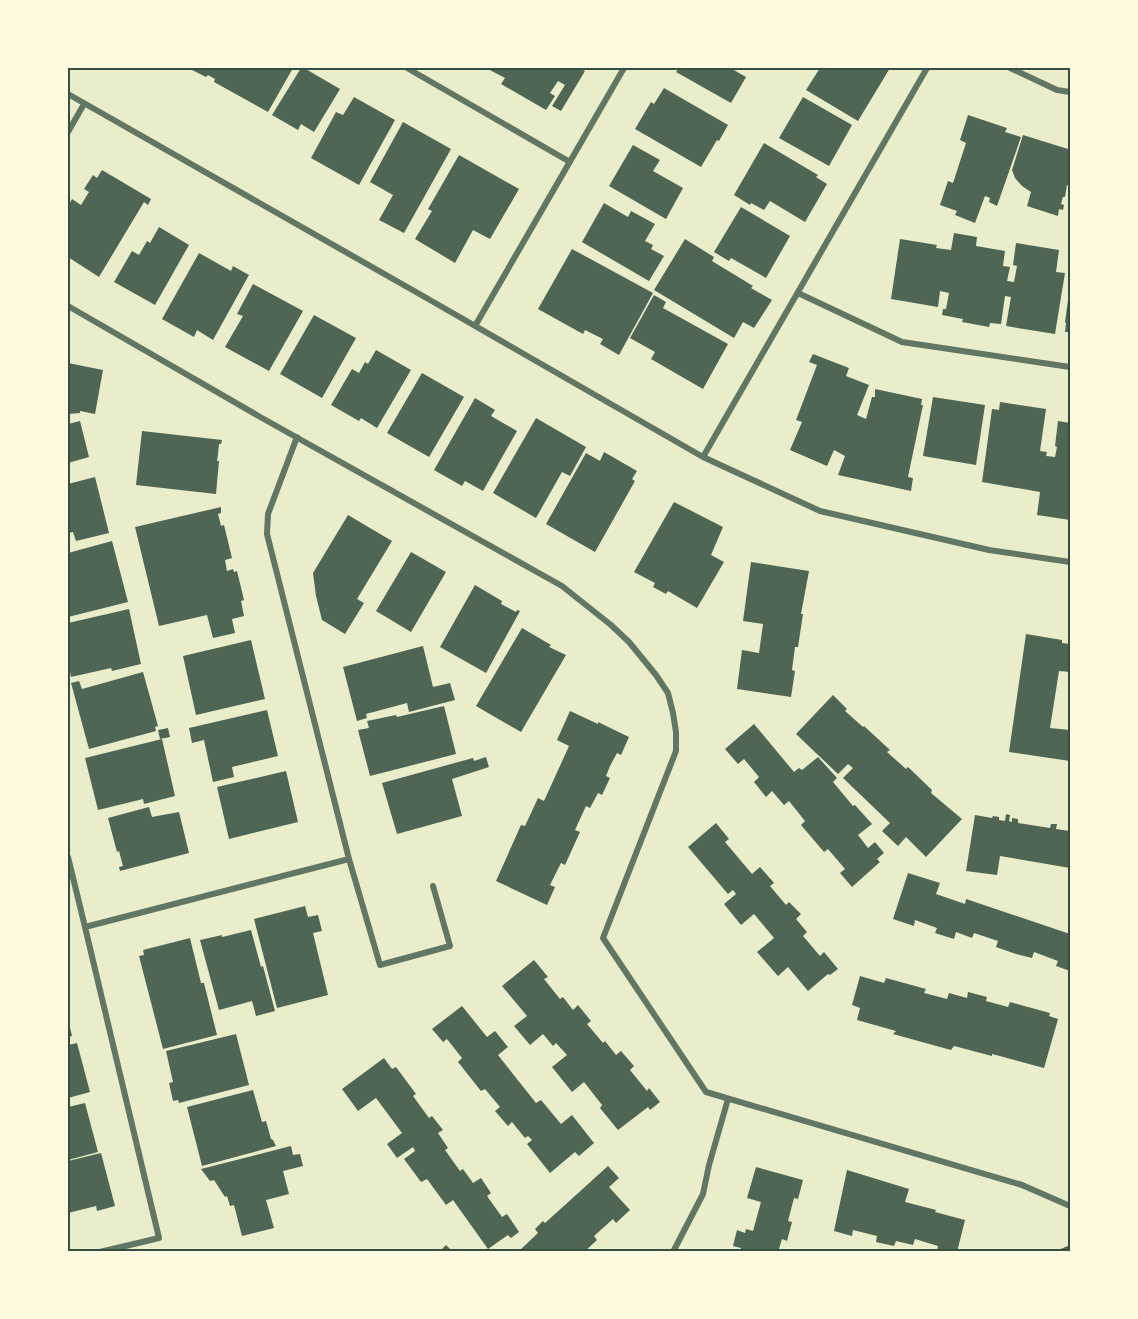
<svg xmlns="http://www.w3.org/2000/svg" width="1138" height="1319" font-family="Lato,sans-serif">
<rect width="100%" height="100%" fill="#e9edc9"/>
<path fill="#4f6655" d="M188,68H293L268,112L214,82L215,79L208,75L206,77Z
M301,68H304L340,89L314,132L301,124L298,130L272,115Z
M486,68H579L585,71L561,111L552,106L565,85L558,81L550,93L555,96L546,110L501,84L505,78Z
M679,68H733L732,69L746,77L731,103L676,72Z
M820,68H890L858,121L806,90Z
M664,88L728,125L719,141L717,140L701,167L635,129L651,102L654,104Z
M354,97L395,120L359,185L311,158L336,112L343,115Z
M803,97L852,125L829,166L779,138Z
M968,115L1007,128L1005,132L1021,137L997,206L989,202L990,198L985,196L975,223L955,215L957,211L940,205L948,181L953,183L966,143L960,140Z
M403,122L451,149L404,233L379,220L393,195L370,182Z
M1023,135L1068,149V151L1070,152L1069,177H1070V186L1067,185L1065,197H1063L1061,204L1064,205L1063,210L1059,209L1058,216L1027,206L1031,192L1022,186L1015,178L1012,170Z
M764,143L818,175L816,177L827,184L805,222L770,201L764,210L751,203L750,205L734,195Z
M633,145L660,160L653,171L683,188L666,219L609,186Z
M459,155L519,189L490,239L473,230L455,263L415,239L432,211L428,209Z
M102,170L151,199L148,205L144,202L99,277L68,257V206L72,199L81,205L89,192L84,189L93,175L97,178Z
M604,203L628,217L631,211L655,224L645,241L653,245L651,249L664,256L649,281L582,242Z
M741,207L790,236L766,278L731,258L729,261L714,252Z
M159,227L189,245L155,305L114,282L132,251L139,255L147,241L150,243Z
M954,233L977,237L976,246L1005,251L1003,266L1010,267L1007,281L1014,282L1017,266L1013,265L1016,243L1059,250L1056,272L1065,273L1055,334L1006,326L1011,297L1005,296L1001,324L990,323L989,327L962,322L963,319L942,315L943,309H946L949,293L940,291L938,307L891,299L900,239L937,245L936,248L951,250Z
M685,239L714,257L712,261L753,286L751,288L772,300L754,328L743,322L734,338L654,290Z
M572,249L653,293L619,355L600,344L603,339L585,330L583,334L538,309Z
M199,253L231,271L233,266L249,275L213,340L197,330L194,337L162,319Z
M253,284L303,311L269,371L225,347L243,316L237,314Z
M1069,293H1070V332H1065L1066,323L1065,322Z
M654,295L666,302L663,308L728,344L703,389L651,359L655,352L630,338Z
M314,315L356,338L322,398L280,374Z
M376,350L411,370L377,428L361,418L359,421L331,405L352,369L359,373L365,362L368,364Z
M813,354L849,368L846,376L869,385L857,415L866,419L872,397H875V389L922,399L921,405H923L908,477L913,478L911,491L838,475L845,456L834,450L827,466L790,450L802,422L796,420L817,365L809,362Z
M68,363L103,370L95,414L80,411V413L68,414Z
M422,373L464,397L429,457L387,433Z
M933,397L985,405L976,465L923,456Z
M475,398L495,410L491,416L517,431L483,491L465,481L462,486L434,470Z
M1000,402L1046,409L1040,451L1047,452L1046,456L1055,457L1057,447L1055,446L1058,421L1070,423V520L1037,515L1040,492L982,482L992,409L999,410Z
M536,418L586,447L570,476L562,472L536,518L493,493Z
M80,421L89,457L68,463V424Z
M142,431L222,440L221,444H219L218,454L217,461H219L216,494L136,485Z
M604,452L637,471L632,479L635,481L595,552L546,524L586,453L600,461Z
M95,477L109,533L76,541L73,532L68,533V484Z
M674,502L723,527L711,555L724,562L697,608L668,591L666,594L653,587L655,583L634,572Z
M221,507V513L218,514L221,526L224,525L232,558L225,560L227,571L233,569L234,572L237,571L244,600L241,601L244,616L232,619L235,633L213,638L207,615L159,626L135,527Z
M348,515L392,541L357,599L364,603L345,634L322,620L316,596L313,573Z
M112,541L128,602L68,617V553Z
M411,552L446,572L411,632L376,611Z
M751,562L809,571L801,614H803L798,647H795L792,670L795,671L791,697L737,689L742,650L759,653L763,624L743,621Z
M475,585L502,601L501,604L516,612L517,610L520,611L486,673L440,647Z
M129,609L141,664L112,671L111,668L71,677L68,661V623Z
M522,628L551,645L549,647L566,655L521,732L476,706Z
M1026,634L1062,640V643L1070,644V672L1059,671L1050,728L1070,730V761L1009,752Z
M251,640L265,699L196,715L183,656Z
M423,646L433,687L450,683L455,700L409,712L407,703L366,714L367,718L357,721L343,667Z
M143,672L158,726L155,727L156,731L89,749L71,683L79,681L82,689Z
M833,695L847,709L845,711L863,727L864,726L890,750L887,752L906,769L908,767L932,790L931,793L962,819L926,857L906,837L898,846L882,831L890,823L843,778L853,768L848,764L838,774L796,734Z
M444,706L456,754L370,776L358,730L369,728L367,721L396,715L397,717Z
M267,710L278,756L232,767L234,777L213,782L204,740L192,743L189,728Z
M570,711L598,724V722L629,737L621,755L617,753L610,766L606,776L610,778L602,795L598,793L590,808L586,806L575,830L580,832L565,865L561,863L550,885L555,887L547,905L496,881L521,825L525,826L538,798L544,801L569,746L557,740Z
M754,724L794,772L799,768L802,770L818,757L837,778L833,782L853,806L855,805L872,824L858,835L868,848L875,842L884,853L877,859L880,862L852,887L840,873L845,869L828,849L824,852L801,825L805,821L789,801L784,805L772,791L766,797L754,782L759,777L744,759L738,764L725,749Z
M168,728L170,737L160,739L158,730Z
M162,739L175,796L144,804L143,799L98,810L85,758Z
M486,757L489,767L452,779L462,816L397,834L382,783L473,758L474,761Z
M286,771L298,822L229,839L217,787Z
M149,807L152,817L179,812L189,853L120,871L119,867L123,866L119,851L117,852L108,818Z
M1006,814L1010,815L1009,821L1012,822V818L1018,819V823L1050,828L1051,824H1057L1056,829L1070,831V868L1000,856L997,875L966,871L975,815L992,818L993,816L999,817V820L1005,821Z
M716,823L729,839L725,842L752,874L760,867L774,883L770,886L786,905L789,902L801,914L796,919L807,932L803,936L820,956L824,952L838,969L830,975L828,974L808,991L788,967L778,976L757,952L774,938L754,914L741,925L724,904L736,894L733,890L728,894L688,847Z
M908,873L940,883L936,894L965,904L966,899L1070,934V971L1056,966L1058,961L1034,952L1032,958L1016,954L996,947L998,941L974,933L972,938L956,932L954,939L935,933L937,928L915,920L914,926L893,919Z
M305,906L308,917L318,915L322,931L313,933L328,995L277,1008L254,919Z
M251,930L261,967L263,966L275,1011L256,1016L252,1001L219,1010L200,940L222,935V937Z
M190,938L201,983H204L217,1035L163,1049L139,956L144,955L143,950Z
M534,960L548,977L544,979L560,999L563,997L573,1010L578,1005L591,1021L587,1024L603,1043L605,1041L616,1055L621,1051L634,1066L630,1070L647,1091L649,1088L660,1102L650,1110L648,1107L618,1130L600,1108L602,1105L584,1082L572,1092L552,1067L567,1055L556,1043L553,1046L543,1034L530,1045L514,1026L527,1016L502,986Z
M860,976L884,983L886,978L926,989L924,993L947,999L949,993L967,998L968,992L987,997L986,1001L1008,1007L1010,1002L1050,1013L1049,1016L1058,1019L1044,1068L996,1055L992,1054V1056L954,1046L951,1050L893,1034L896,1031L857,1020L860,1008L852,1005Z
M462,1006L487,1037L495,1031L508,1047L498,1055L536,1103L541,1100L561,1124L572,1115L594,1143L579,1156L575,1152L550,1173L527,1144L532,1140L528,1136L525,1138L512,1122L508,1126L495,1111L500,1107L485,1089L481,1091L458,1062L462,1058L447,1039L443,1042L432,1029Z
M68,1019L72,1036L68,1037Z
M236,1034L249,1085L179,1103L178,1100L173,1101L169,1083L173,1082L166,1051Z
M77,1043L90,1092L68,1098V1045Z
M384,1058L392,1069L396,1067L416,1094L413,1096L429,1118L432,1116L443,1130L438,1133L448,1148L445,1150L460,1171L463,1169L473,1183L481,1178L491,1193L487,1196L502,1217L507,1214L519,1232L511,1238L508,1235L488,1249L453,1200L446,1205L427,1179L421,1182L404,1159L415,1151L413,1147L397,1158L387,1144L402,1133L376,1098L358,1111L342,1089Z
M253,1090L262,1122L266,1121L271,1139L273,1140L276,1146L202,1166L187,1107Z
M85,1103L98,1152L68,1160V1107Z
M291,1146L293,1155L300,1154L303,1166L283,1171L289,1194L266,1200L274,1228L242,1236L234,1205L230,1206L227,1196L225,1197L214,1180L210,1181L201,1169Z
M101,1153L115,1206L97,1211L96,1206L68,1213V1161Z
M608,1166L619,1178L609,1187L630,1210L616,1223L613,1219L594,1236L597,1240L584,1252H518L538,1233L535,1229L543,1221L545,1223Z
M756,1167L803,1180L798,1199L794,1198L788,1221L792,1222L787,1241L782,1239L778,1252H740L741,1248L733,1246L737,1230L745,1233L746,1229L753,1231L761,1202L747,1198Z
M847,1170L909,1189L905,1202L936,1210L935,1212L965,1220L957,1252L937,1251L938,1246L915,1239L913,1245L896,1241L894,1246L876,1242L877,1236L853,1230L852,1236L834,1231Z
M446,1245L453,1252H439Z
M1070,1245V1252H1056V1251Z"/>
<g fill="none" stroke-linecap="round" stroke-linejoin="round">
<path stroke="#617663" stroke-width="6" d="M407,68L570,162
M1010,68L1057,90L1070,92
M68,94L430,300L703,457L820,511L989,550L1070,562
M68,132L84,104
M798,293L902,342L1070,367
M68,306L262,418L562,586L611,625L629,642L656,675L668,693L673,713L676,732V751L603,938L706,1092L1022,1185L1070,1206
M475,326L624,68
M297,437L268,514L267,534L349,859L380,965L450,946L433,886
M703,457L927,68
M68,857L85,927L159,1238L100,1252
M85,927L349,859
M673,1252L703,1194L709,1165L728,1099"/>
</g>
<rect width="1138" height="1319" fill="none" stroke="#fefae0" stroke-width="138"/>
<rect x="69" y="69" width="1000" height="1181" fill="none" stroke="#344e41" stroke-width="2"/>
</svg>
